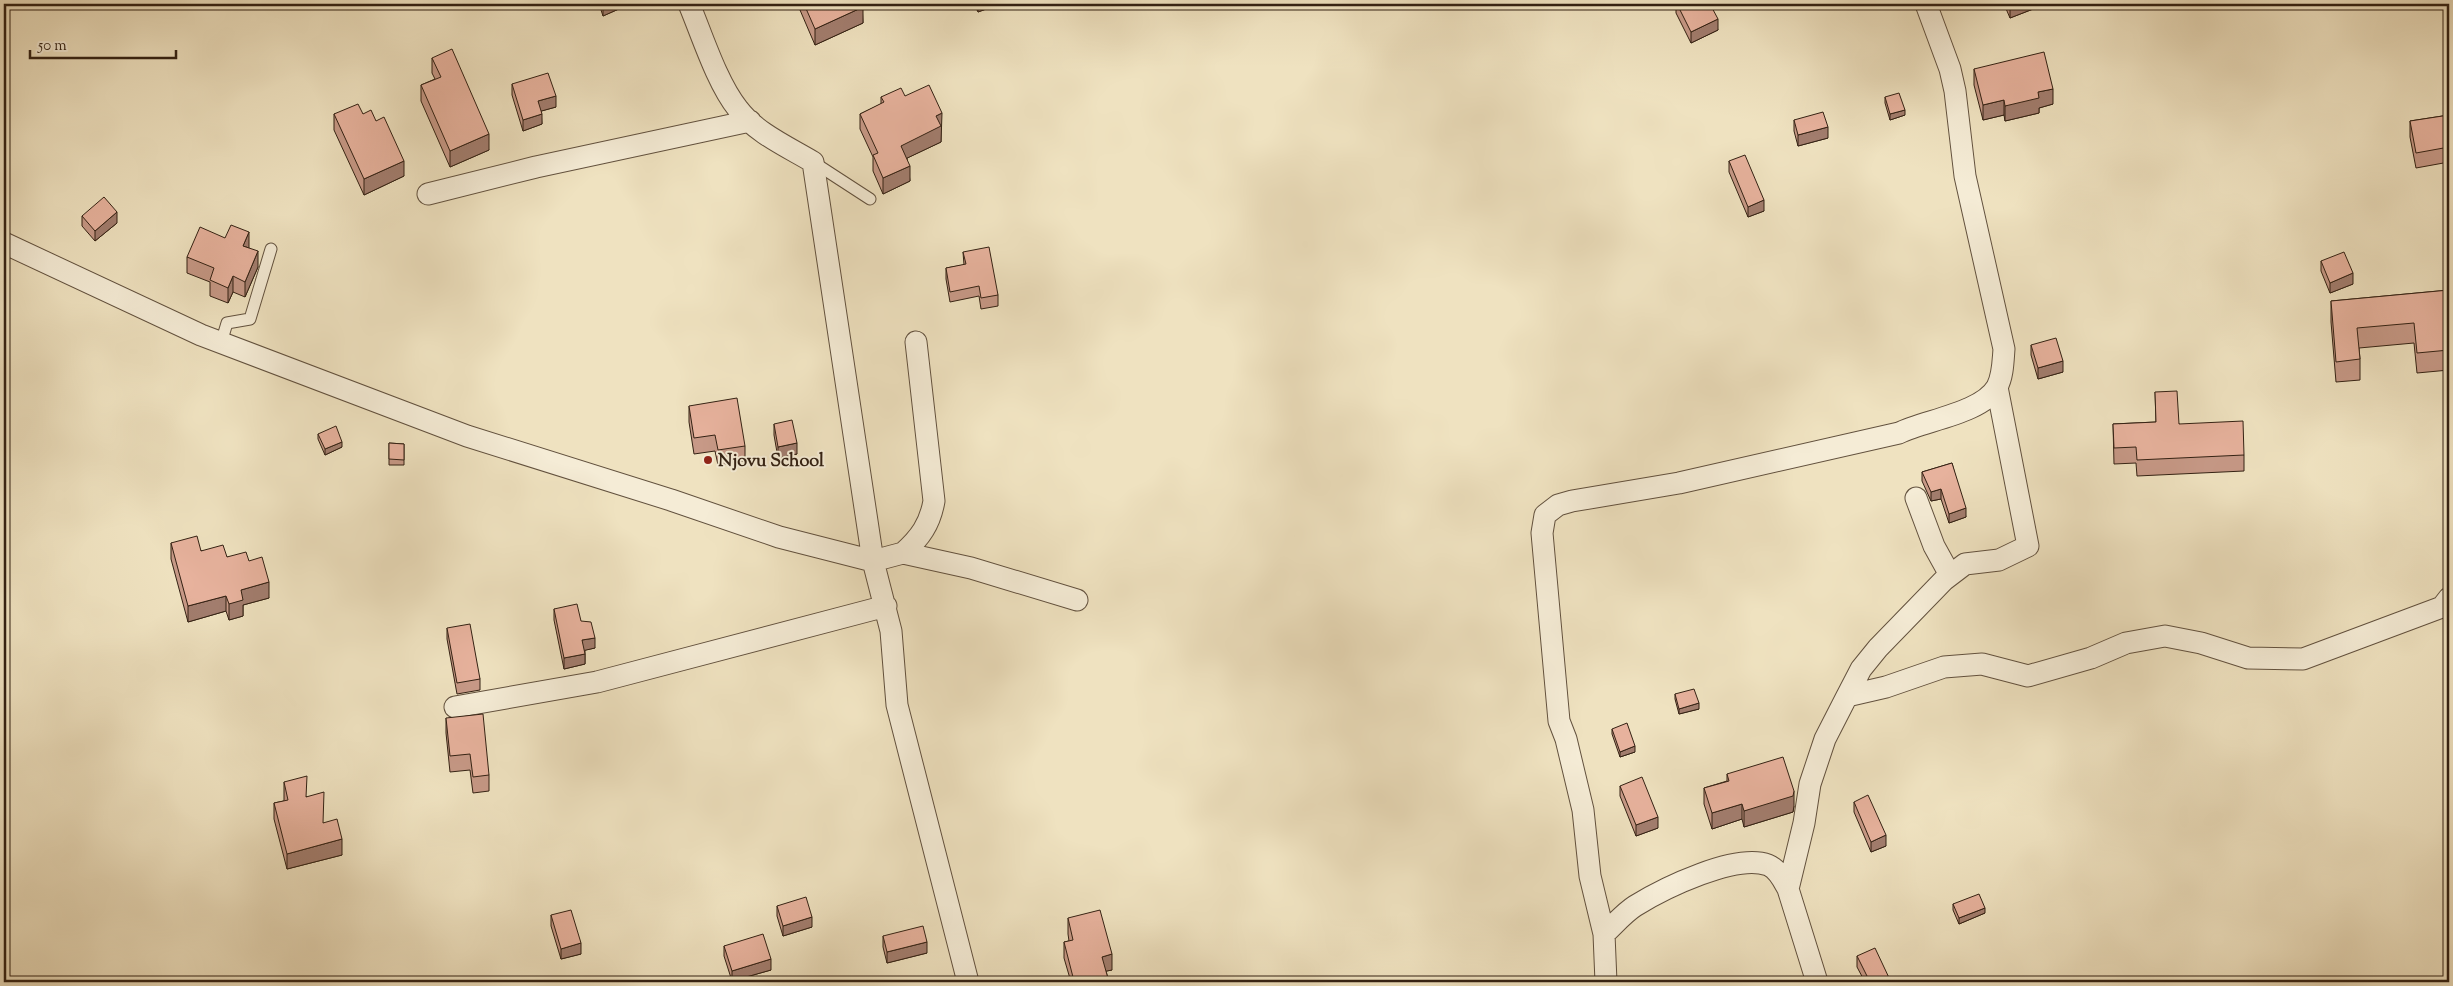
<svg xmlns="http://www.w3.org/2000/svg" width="2453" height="986" font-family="'Sorts Mill Goudy',serif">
<rect width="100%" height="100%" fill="#efe2c0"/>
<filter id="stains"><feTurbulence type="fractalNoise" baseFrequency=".004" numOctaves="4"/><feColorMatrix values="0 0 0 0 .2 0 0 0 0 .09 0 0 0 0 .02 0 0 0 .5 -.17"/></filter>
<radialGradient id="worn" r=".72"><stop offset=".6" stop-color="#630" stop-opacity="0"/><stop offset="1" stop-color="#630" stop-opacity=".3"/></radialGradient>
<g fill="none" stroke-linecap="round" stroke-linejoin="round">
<g stroke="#62513e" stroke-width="13">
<path id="service" d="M813,162L870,199
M221,343L227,323L250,319L271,249"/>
</g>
<g stroke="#62513e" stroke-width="23">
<path id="minor" d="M689,4C702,35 717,83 738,109C756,133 788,147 813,162L873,561L891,631L897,705L968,982
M428,194L536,167L750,121
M4,243L201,335L467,436L671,500L779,537L873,561L903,553L971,568L1077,600
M1916,498L1934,546L1950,575
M903,553C920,538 930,524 934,501L916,342
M1847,696L1861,669L1878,648L1944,580L1965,564L1999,560L2028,546L1997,387
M455,707L597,682L886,606
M1788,889L1804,823L1810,784L1825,739L1847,696L1886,687L1944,667L1982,664L2028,676L2091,658L2126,643L2165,636L2201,643L2248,658L2303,659L2442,607L2449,598
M1604,934C1614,925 1624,913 1635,906C1664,888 1736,853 1768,865C1778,869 1783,880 1788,889L1817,982
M1606,982L1604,934L1590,876L1583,810L1566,739L1559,721L1542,533L1545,515L1558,505L1572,501L1679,483L1899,433C1926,420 1982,413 1997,387C2003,376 2003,361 2004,349L1965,176L1955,91L1950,69L1926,4"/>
</g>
<use href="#service" stroke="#f5ecd6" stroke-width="11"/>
<use href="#minor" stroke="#f5ecd6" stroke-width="21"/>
</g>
<path fill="#c79987" stroke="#332113" d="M599,4H630L603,16Z
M800,4H862L863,23L815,45L800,10Z
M974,4H997V5L978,12Z
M1676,4H1710L1718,30L1691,43L1676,13Z
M2004,4H2046L2010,18Z
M432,58L489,150L450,167L421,101V85L435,79L432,73Z
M1974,69L2053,104L2039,108V113L2005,121L2004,115L1983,120L1974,85Z
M512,84L556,107L541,111L542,124L523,131L512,95Z
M905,96L942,129L941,130V142L907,158L910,181L883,194L873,171V157L860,129V114L881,104V97Z
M1885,97L1905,115L1890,120L1885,103Z
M334,114H363L404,176L364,195L334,130Z
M2449,115V162L2416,168L2410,137V121Z
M1794,120L1828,138L1798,146L1794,131Z
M1729,161L1764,211L1748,217L1729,172Z
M82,216L117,223L95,241L82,226Z
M249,248L258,267L245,297L233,292L228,303L210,296V282L187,273V257Z
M963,252L998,295V306L981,309L979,296L950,302L946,279V268L964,265Z
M2321,261L2353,284L2330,293L2321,271Z
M2449,290V370L2417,373L2414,343L2359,348L2360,359V380L2336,382L2331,322V301Z
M2031,345L2063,372L2038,379L2031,355Z
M2155,392L2179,424L2244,455V471L2137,476L2136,463L2114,464L2113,424L2156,422Z
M689,406L745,446V461L718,465L715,451L694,454L689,422Z
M774,424L797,454L778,458L774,435Z
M318,434L342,447L325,455L318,439Z
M389,443L404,444V465H389Z
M1952,463L1966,517L1949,523L1941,499L1931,501L1922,481V472Z
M171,543L227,557L249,561L269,598L243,605V616L229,620L226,611L188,622L171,559Z
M554,609L581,621L595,648L585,650V664L564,669L554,620Z
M447,628L480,679V690L457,694L447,639Z
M1675,694L1699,709L1679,714L1675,699Z
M446,718L489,775V791L473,793L470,770L450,772L446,733Z
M1612,729L1635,752L1620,757L1612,734Z
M1727,774L1794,806L1793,812L1744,827L1742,819L1712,829L1704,804V788L1727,781Z
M284,782L307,797L323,823L342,855L287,869L274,819V803L284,801Z
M1620,786L1658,828L1636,836L1620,796Z
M1854,802L1886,846L1871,852L1854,812Z
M1953,904L1985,913L1959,924L1953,910Z
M777,906L812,927L783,936L777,916Z
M551,915L581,954L561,959L551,926Z
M1068,918L1112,970L1106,971L1109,982H1071L1064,958V942L1069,941L1068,934Z
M883,936L927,953L887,963L883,947Z
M724,946L771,970L732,981L724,956Z
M1857,956L1891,982H1865L1857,967Z"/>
<path fill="#a27d6e" stroke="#332113" d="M609,4H630L603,16V6Z
M978,4H997V5L978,12Z
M2019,4H2046L2010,18V7Z
M863,7V23L815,45V29Z
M1718,19V30L1691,43V32Z
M2053,89V104L2039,108V113L2005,121V106L2038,92Z
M556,96V107L538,112V101Z
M2004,100V115L1983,120V105Z
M1905,110V115L1890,120V114Z
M942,113L941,142L901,161V146L936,116Z
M542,114V124L523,131V120Z
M1828,127V138L1798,146V135Z
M489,134V150L450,167V151Z
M404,161V176L364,195V179Z
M910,166V181L883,194V178Z
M1764,200V211L1748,217V207Z
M117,212V223L95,241V231Z
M249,232V248L243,246Z
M258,251V267L245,297V282Z
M2353,273V284L2330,293V283Z
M233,276V292L228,303V288Z
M2063,361V372L2038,379V368Z
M342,442V447L325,455V449Z
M797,443V454L778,458V447Z
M1941,489V499L1931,501V492Z
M1966,508V517L1949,523V514Z
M269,582V598L243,605V616L229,620V604L241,590Z
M226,596V611L188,622V606Z
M595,638V648L582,651V640Z
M585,654V664L564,669V658Z
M1699,703V709L1679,714V709Z
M1635,746V752L1620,757V752Z
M1794,791V806L1793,812L1744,827V811Z
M1742,804V819L1712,829V813Z
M1658,817V828L1636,836V825Z
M1886,835V846L1871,852V842Z
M342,839V855L287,869V854Z
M1985,908V913L1959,924V918Z
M812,917V927L783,936V926Z
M927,942V953L887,963V952Z
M581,943V954L561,959V949Z
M1112,954V970L1102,972V957Z
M771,959V970L732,981V971Z"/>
<path fill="#e7b29d" stroke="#332113" d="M602,4H609L603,6Z
M804,4H862L863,7L815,29Z
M1677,4H1710L1718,19L1691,32Z
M2008,4H2019L2010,7Z
M452,49L489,134L450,151L421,85L441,77L432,58Z
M2044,52L2053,89L2038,92L2039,98L2005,106L2004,100L1983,105L1974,69Z
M548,73L556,96L538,101L542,114L523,120L512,84Z
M929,85L942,113L936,116L941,126L901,146L910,166L883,178L873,155L878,153L860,114L884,102L881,97L901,88L905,96Z
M1899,93L1905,110L1890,114L1885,97Z
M358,104L363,114L371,110L376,121L384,117L404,161L364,179L334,114Z
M1823,112L1828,127L1798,135L1794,120Z
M2449,115V147L2416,153L2410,121Z
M1745,155L1764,200L1748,207L1729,161Z
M104,197L117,212L95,231L82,216Z
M231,225L249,232L243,246L258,251L245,282L233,276L228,288L210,280L214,268L187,257L200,227L225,238Z
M989,247L998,295L981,298L979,286L950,292L946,268L966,264L963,252Z
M2344,252L2353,273L2330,283L2321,261Z
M2449,290V319H2447L2449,350L2417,353L2414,323L2357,328L2360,359L2336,362L2331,301Z
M2056,338L2063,361L2038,368L2031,345Z
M2177,391L2179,424L2243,421L2244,455L2137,460L2136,447L2114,448L2113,424L2156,422L2155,392Z
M737,398L745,446L718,450L715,435L694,438L689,406Z
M792,420L797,443L778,447L774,424Z
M336,426L342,442L325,449L318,434Z
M389,443L404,444V460L389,459Z
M1952,463L1966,508L1949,514L1941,489L1931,492L1922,472Z
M197,536L201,551L223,545L227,557L246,552L249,561L262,557L269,582L241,590L243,600L229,604L226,596L188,606L171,543Z
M577,604L581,621L591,622L595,638L582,640L585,654L564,658L554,609Z
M470,624L480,679L457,683L447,628Z
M1694,689L1699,703L1679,709L1675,694Z
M483,714L489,775L473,777L470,754L450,756L446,718Z
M1627,723L1635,746L1620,752L1612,729Z
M1783,757L1794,791L1793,796L1744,811L1742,804L1712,813L1704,788L1729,781L1727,774Z
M307,776L306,797L324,792L323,823L337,819L342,839L287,854L274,803L288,800L284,782Z
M1642,777L1658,817L1636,825L1620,786Z
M1868,795L1886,835L1871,842L1854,802Z
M1979,894L1985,908L1959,918L1953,904Z
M806,897L812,917L783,926L777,906Z
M571,910L581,943L561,949L551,915Z
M1100,910L1112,954L1102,957L1109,982H1089V981H1074L1064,942L1073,940L1068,918Z
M923,926L927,942L887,952L883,936Z
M763,934L771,959L732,971L724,946Z
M1875,948L1891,982H1870L1857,956Z"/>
<circle fill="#8f2418" stroke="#f5ecd6" stroke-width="2" cx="708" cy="460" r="5"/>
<g text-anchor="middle" stroke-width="4" stroke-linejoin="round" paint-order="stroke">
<g font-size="18" font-weight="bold" fill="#332113" stroke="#f5ecd6" text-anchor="start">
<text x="718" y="466">Njovu School</text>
</g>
</g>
<rect width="2453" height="986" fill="none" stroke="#efe2c0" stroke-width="20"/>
<rect x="5" y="5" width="2443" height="976" fill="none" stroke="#332113" stroke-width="2.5"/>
<rect x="10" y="10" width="2433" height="966" fill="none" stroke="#332113"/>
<path d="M30 50v8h146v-8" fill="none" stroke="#332113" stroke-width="2.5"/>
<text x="38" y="50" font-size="15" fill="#332113" stroke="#f5ecd6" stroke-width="4" paint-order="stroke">50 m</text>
<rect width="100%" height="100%" filter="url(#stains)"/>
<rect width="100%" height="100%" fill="url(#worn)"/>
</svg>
